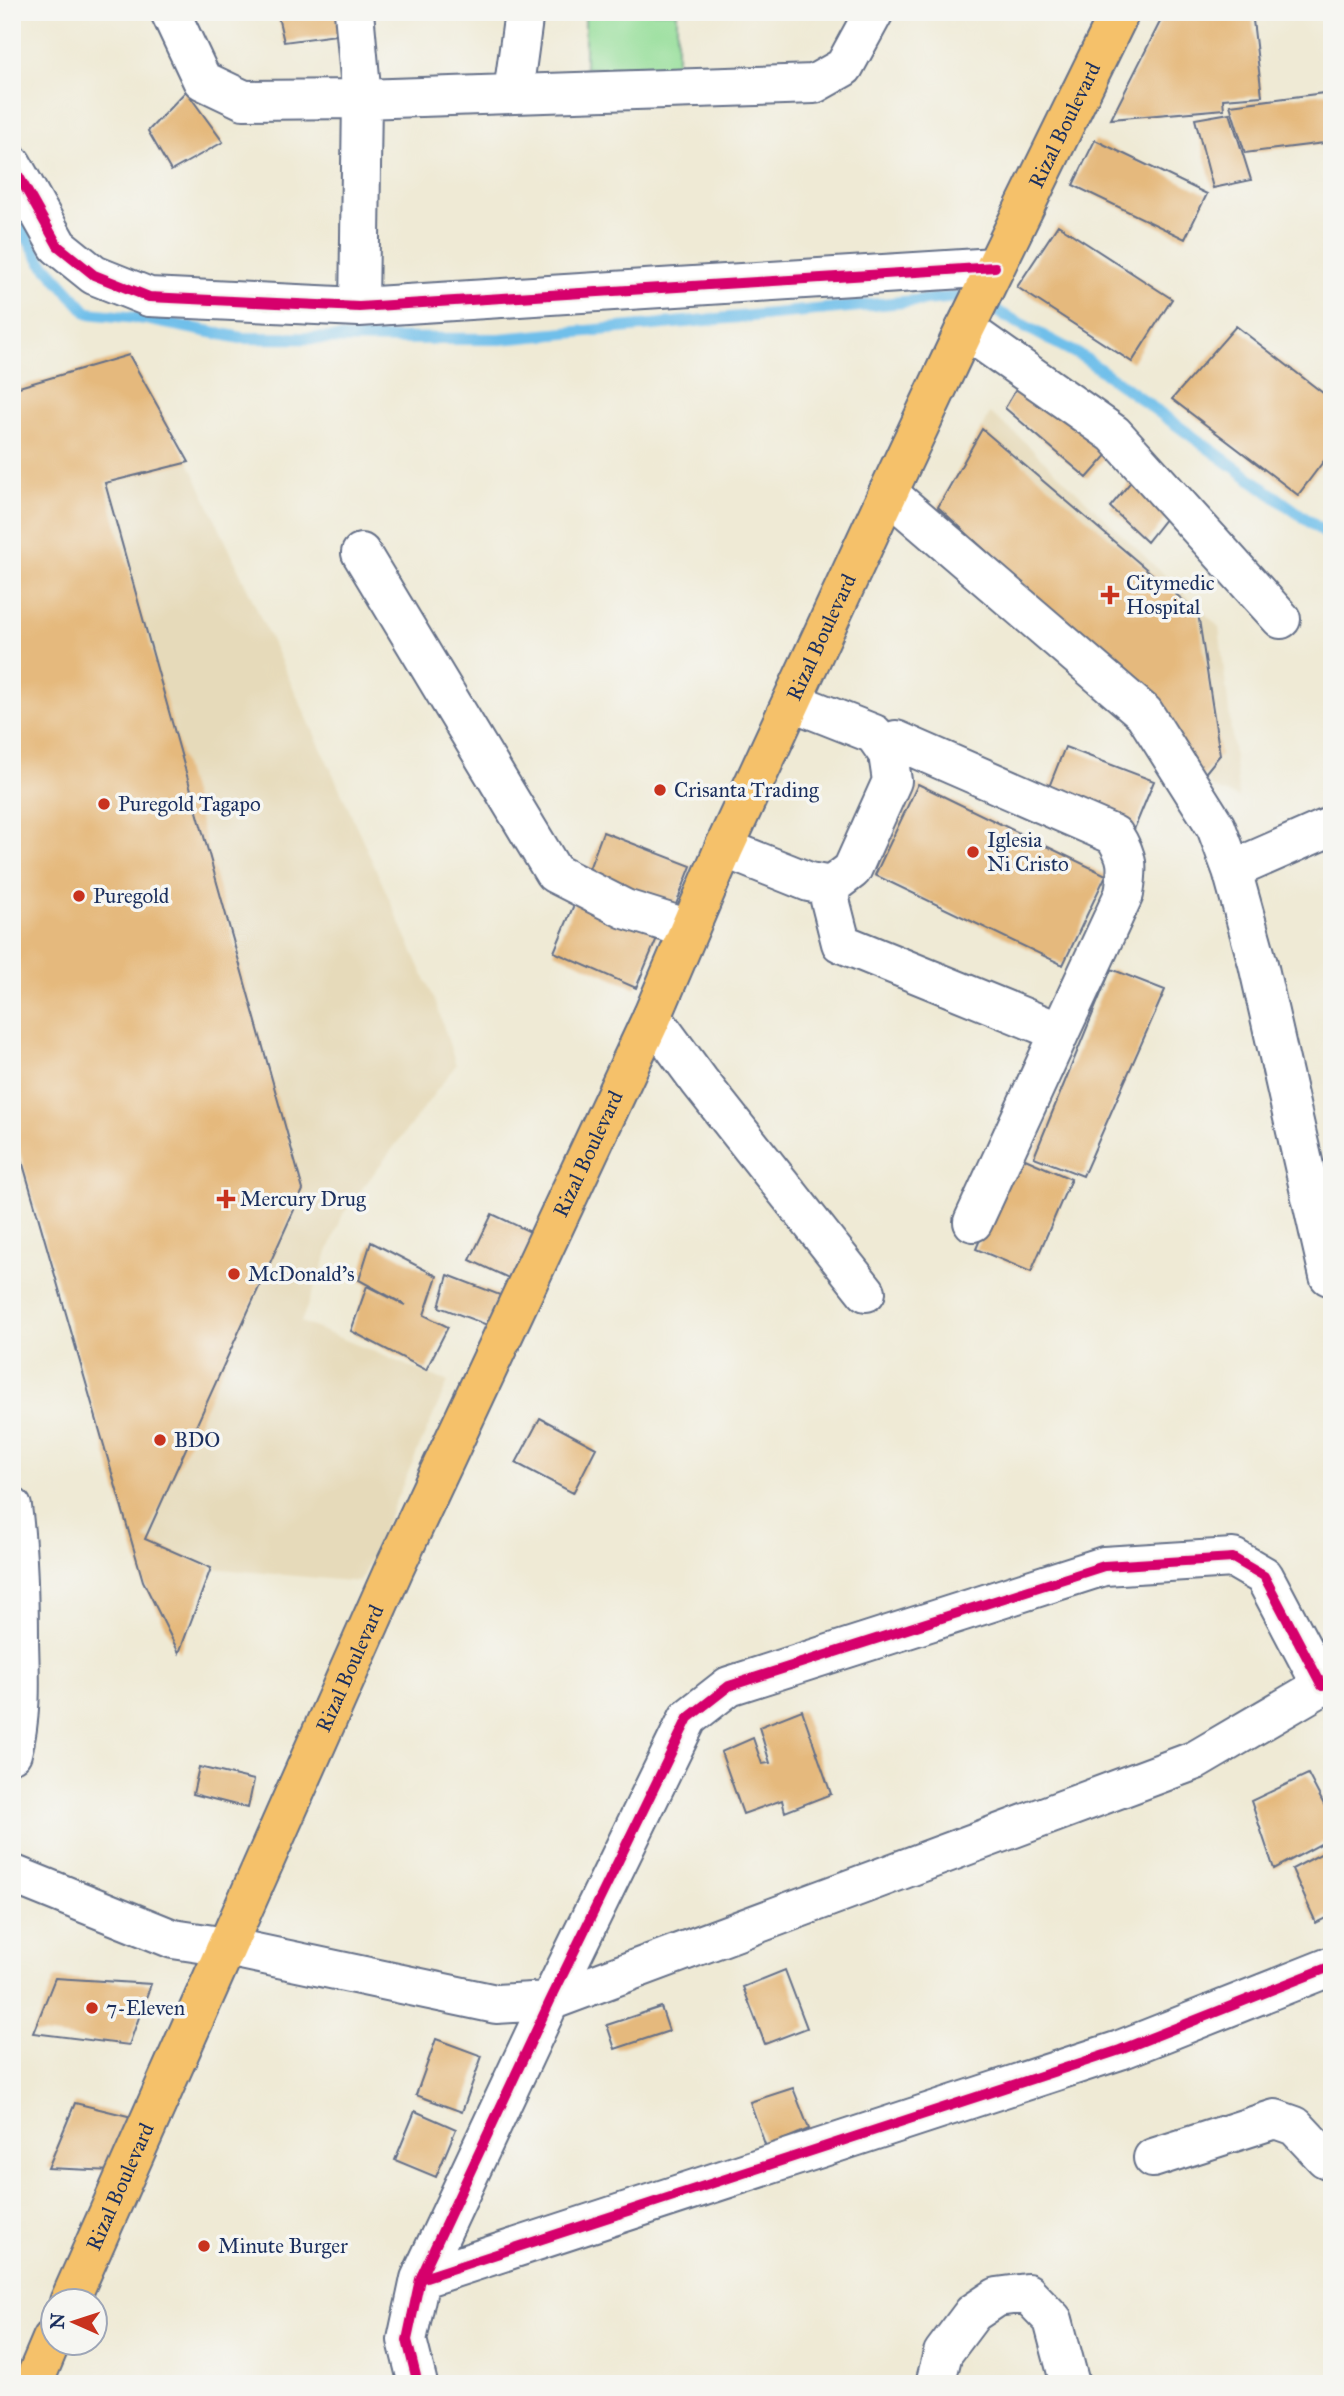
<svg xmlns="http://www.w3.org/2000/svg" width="1344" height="2396" font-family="'IM FELL Great Primer',serif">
<rect width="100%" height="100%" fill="#f6f6f2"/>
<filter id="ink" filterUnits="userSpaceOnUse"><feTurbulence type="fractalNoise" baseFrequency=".0143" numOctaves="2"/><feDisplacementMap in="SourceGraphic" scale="14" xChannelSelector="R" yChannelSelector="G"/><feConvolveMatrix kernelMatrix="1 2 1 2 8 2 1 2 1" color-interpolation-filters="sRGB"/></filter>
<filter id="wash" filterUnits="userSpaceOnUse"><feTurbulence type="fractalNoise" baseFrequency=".00686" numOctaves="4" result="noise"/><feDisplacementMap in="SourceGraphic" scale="28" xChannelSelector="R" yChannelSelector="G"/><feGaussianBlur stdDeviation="1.57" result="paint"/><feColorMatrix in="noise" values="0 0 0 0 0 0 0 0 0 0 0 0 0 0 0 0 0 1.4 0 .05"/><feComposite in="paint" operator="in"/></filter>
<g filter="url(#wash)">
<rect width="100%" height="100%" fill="#efead5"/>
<path fill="#e6daba" d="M129,355L189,462L333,774L436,1003L456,1065L343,1214L301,1322L448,1382L360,1582L211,1568L179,1653L143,1581L12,389Z
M990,413L1016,434L1219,627L1239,798L1213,788L1154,705L938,507Z"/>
<path fill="#95de99" stroke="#58867c" stroke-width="2" d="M585,12H677V68H585Z"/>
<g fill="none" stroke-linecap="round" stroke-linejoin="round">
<path stroke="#6fbfea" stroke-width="12" d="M12,213L41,261L88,313L146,319L241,338L500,339L968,296L1083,357L1332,538"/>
</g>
<g id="blocks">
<path fill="#e5b97d" d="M277,12H351L352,33L284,42Z
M1179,12H1252L1262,96L1223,99L1224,109L1111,119L1162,18Z
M186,91L223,142L171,171L148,131Z
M1332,92V142L1245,153L1230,105Z
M1230,113L1251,180L1213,188L1195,119Z
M1095,140L1207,194L1185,239L1073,185Z
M1058,225L1172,299L1132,362L1017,287Z
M1236,326L1332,400V450L1298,495L1172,399Z
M129,355L189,462L105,483L303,1190L145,1539L211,1568L179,1653L143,1581L12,1126V389Z
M1021,381L1110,452L1087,478L1005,408Z
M982,429L1198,613L1220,755L1202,777L1154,705L938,507Z
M1134,478L1169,514L1147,542L1110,507Z
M1065,747L1154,781L1133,832L1045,797Z
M918,784L1106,875L1063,965L875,875Z
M603,832L691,866L673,912L586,877Z
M578,895L660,931L636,988L554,952Z
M1111,969L1165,990L1083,1176L1034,1157Z
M1016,1155L1071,1179L1031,1272L976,1249Z
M492,1214L537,1235L515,1281L470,1260Z
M371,1242L437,1276L424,1315L448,1327L426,1370L351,1331L367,1286L405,1305L359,1280Z
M448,1275L500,1295L490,1326L439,1307Z
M540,1418L596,1448L573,1493L516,1463Z
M802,1710L831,1794L785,1812L782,1800L743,1814L721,1752L753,1738L762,1764L770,1763L759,1727Z
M199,1767L254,1780L248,1808L193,1794Z
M1308,1774L1332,1820V1838L1274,1869L1251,1801Z
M1332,1778V1796H1331L1327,1779Z
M1332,1848V1915L1316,1923L1292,1869Z
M785,1970L807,2028L765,2044L743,1987Z
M55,1978L151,1984L129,2045L33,2033Z
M661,2007L669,2031L615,2049L607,2025Z
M436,2039L482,2056L462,2112L416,2095Z
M793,2088L809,2129L766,2147L750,2102Z
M75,2103L132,2117L113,2171L48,2168Z
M415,2111L456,2129L436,2177L395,2160Z"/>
</g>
</g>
<g filter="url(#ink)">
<use href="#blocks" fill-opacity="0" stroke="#657088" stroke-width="2"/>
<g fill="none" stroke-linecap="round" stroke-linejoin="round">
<g stroke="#657088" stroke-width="42">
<path id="minor" d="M170,12L202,80L244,100L362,99L814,84L844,67L874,12
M354,12L362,99L359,307
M513,93L524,12
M12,164L58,246L94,275L149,297L359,307L995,267
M965,329L1114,434L1281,619
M888,493L1144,713L1216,827L1232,870L1258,964L1329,1276L1332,1275
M361,553L554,873L625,909L689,929
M724,848L809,882L831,886L852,870L892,781L888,754L874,734L793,702
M1232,870L1332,826
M831,886L830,900L841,943L1060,1032L1124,894C1128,867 1129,858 1114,835L896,740L888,754
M652,1017L700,1082L866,1292
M973,1222L1060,1032
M12,1507C18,1550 19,1596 19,1641C20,1678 22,1716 12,1753
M12,1874L173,1939L227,1947L496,2004L550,2001L1196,1760L1322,1686L1332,1682
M1153,2158L1275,2119L1295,2126L1325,2158L1332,2161
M420,2279L1120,2050L1332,1966
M418,2384L407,2340L420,2279L550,2001L688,1718L729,1686L1104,1566L1233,1558L1264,1576L1322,1686
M935,2384L943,2353L973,2313L997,2297L1027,2293L1053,2320L1070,2384"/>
</g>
<g stroke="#657088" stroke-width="42">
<g id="major">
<path id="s1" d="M69,2302L394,1569L652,1017L724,848L888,493L965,329L1120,12"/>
<path d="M33,2384L52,2339"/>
</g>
</g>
<use href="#minor" stroke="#fff" stroke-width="38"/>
<use href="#major" stroke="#f5c16b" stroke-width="38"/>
<g stroke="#f6f6f2" stroke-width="15">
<path id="cycleway" d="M12,164L58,246L94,275L149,297L359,307L995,267
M420,2279L1120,2050L1332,1966
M418,2384L407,2340L420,2279L550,2001L688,1718L729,1686L1104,1566L1233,1558L1264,1576L1322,1686"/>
</g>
<use href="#cycleway" stroke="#d6006c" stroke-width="10"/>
</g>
</g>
<g fill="#c8321e" stroke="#f6f6f2" stroke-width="2.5">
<path d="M1106.5 584.5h7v7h7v7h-7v7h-7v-7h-7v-7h7z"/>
<circle cx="660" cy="790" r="7"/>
<circle cx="104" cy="804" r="7"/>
<circle cx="973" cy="852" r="7"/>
<circle cx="79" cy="896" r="7"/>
<path d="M222.5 1188.5h7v7h7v7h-7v7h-7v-7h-7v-7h7z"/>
<circle cx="234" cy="1274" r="7"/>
<circle cx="160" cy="1440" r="7"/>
<circle cx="92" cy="2008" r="7"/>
<circle cx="204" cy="2246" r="7"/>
</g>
<g text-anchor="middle" stroke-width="7" stroke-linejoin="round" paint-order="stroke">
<g font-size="21" fill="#1b2f5e" stroke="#f6f6f2">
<text dy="7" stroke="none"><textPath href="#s1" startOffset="2394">Rizal Boulevard</textPath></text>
<text dy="7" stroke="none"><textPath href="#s1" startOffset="1827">Rizal Boulevard</textPath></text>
<text dy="7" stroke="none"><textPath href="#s1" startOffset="1260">Rizal Boulevard</textPath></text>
<text dy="7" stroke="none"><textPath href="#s1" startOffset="693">Rizal Boulevard</textPath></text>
<text dy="7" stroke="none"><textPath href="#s1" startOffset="126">Rizal Boulevard</textPath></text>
</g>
<g font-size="21" fill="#1b2f5e" stroke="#f6f6f2" text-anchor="start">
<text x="1126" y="590">Citymedic<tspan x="1126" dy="24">Hospital</tspan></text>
<text x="674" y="797">Crisanta Trading</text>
<text x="118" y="811">Puregold Tagapo</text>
<text x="987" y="847">Iglesia<tspan x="987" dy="24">Ni Cristo</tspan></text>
<text x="93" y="903">Puregold</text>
<text x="240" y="1206">Mercury Drug</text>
<text x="248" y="1281">McDonald's</text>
<text x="174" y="1447">BDO</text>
<text x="106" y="2015">7-Eleven</text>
<text x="218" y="2253">Minute Burger</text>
</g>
</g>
<rect width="1344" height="2396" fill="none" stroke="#f6f6f2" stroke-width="42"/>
<g transform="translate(74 2322) rotate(273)"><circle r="33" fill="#f6f6f2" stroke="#9ea6b7" stroke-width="2"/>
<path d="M0-5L12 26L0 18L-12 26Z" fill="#c8321e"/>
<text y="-10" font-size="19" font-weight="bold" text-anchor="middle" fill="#1b2f5e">N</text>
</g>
</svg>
